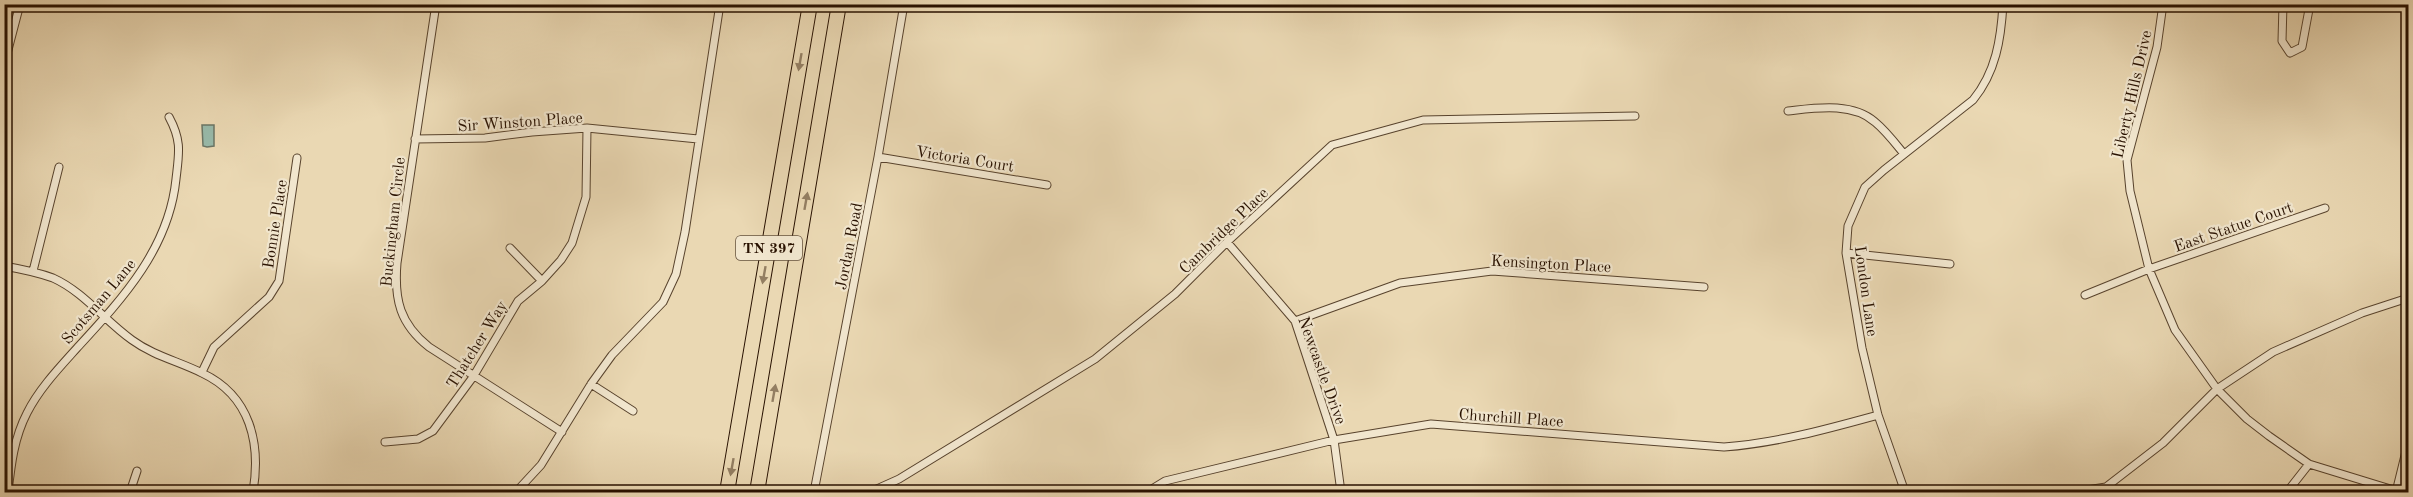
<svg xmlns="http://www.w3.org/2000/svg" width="2413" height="497" font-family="'Old Standard TT',serif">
<rect width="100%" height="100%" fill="#ead8b3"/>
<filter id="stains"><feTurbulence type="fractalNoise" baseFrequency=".00333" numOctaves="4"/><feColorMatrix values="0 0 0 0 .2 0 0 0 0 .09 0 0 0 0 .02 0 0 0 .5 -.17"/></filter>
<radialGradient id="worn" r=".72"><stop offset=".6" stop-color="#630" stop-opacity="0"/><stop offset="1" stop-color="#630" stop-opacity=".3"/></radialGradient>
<path fill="#98baaa" stroke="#6b7666" stroke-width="1.5" d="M202,125H214V146L207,147L203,146Z"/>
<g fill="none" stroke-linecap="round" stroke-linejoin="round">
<g stroke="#58432d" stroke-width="9">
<path id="street" d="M436,4L397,263C394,300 400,324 429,347L562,432
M2163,4L2157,47L2127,160L2130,191L2149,269L2175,330L2217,389L2247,419L2269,436L2309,464L2397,491
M2283,4L2282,41L2290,53L2302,47L2310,4
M2406,4L2407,71
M4,65L20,4
M1788,111C1816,108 1852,102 1875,122C1886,131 1895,143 1904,154
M415,139L485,138L532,132L587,128L698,139
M878,157L1047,185
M1227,242L1295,321L1334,440L1341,492
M510,248L542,281
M1846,253L1950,264
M4,266C21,269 37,272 53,278C84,292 105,321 132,340C154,356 178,361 202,373C251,396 261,444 253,492
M33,271L59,167
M2085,295L2149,269L2325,208
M1295,321L1400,283L1492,271L1704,287
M202,372L214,347L269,297L279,281L297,158
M591,384L633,411
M385,442L418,439L433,431L473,377L518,301L542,281L561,260L572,243L586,197L587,128
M8,492C11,465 14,438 27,413C39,389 59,368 77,348C122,299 169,249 176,179C179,153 182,141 169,117
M130,492L137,471
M516,492L541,465L591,384L612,355L663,302L676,274L685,232L720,4
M814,492L878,157L904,4
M870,492L899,479L1095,359L1175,294L1227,242L1332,145L1423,120L1635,116
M1147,492L1165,481L1334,440L1431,424L1724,447C1777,443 1827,429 1878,415
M1905,492L1878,415L1862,348L1846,253L1848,226L1865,187L1884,170L1973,100C1996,72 2001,39 2003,4
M2074,492L2106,487L2163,443L2217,389L2273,352L2362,313L2408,298
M2287,492L2309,464
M2396,492L2408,443"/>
</g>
<g stroke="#281100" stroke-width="16">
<path id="highway" d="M727,492L810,4
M757,492L839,4"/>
</g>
<use href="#street" stroke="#f1e6ce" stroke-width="7"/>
<use href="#highway" stroke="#ead8b3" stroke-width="14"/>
</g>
<defs><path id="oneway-solid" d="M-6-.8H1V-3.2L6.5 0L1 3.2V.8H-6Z" transform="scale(1.5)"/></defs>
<g fill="#937e62">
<use href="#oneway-solid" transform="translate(800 62) rotate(100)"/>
<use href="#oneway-solid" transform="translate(806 201) rotate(-80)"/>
<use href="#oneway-solid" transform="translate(764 275) rotate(100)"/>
<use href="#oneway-solid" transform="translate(774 393) rotate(-80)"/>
<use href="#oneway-solid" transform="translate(732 467) rotate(100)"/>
</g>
<g text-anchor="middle" stroke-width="4.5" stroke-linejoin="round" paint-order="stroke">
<rect fill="#f1e6ce" stroke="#64513e" stroke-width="1.5" x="736" y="236" width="66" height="24" rx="4.5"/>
<g font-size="15" font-weight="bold" fill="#281100">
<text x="769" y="253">TN 397</text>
</g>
<g font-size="16" fill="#281100" stroke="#f1e6ce">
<text transform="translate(2131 94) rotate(-77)" y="6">Liberty Hills Drive</text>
<text transform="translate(520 121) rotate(-4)" y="6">Sir Winston Place</text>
<text transform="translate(965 158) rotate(9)" y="6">Victoria Court</text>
<text transform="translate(392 222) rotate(-84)" y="6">Buckingham Circle</text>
<text transform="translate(274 224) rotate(-81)" y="6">Bonnie Place</text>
<text transform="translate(2233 226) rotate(-19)" y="6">East Statue Court</text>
<text transform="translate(1223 230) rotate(-44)" y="6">Cambridge Place</text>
<text transform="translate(848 246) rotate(-79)" y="6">Jordan Road</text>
<text transform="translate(1551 263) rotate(3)" y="6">Kensington Place</text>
<text transform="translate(1867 291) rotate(82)" y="6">London Lane</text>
<text transform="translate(98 301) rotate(-50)" y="6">Scotsman Lane</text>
<text transform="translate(476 344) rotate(-58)" y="6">Thatcher Way</text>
<text transform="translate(1323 370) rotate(70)" y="6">Newcastle Drive</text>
<text transform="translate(1511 417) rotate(4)" y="6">Churchill Place</text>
</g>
</g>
<rect width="2413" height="497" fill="none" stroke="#ead8b3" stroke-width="24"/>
<rect x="6" y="6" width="2401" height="485" fill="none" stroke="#281100" stroke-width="3"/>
<rect x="12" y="12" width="2389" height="473" fill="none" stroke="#281100" stroke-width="1.5"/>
<rect width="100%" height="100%" filter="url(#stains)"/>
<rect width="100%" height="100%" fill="url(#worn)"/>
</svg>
